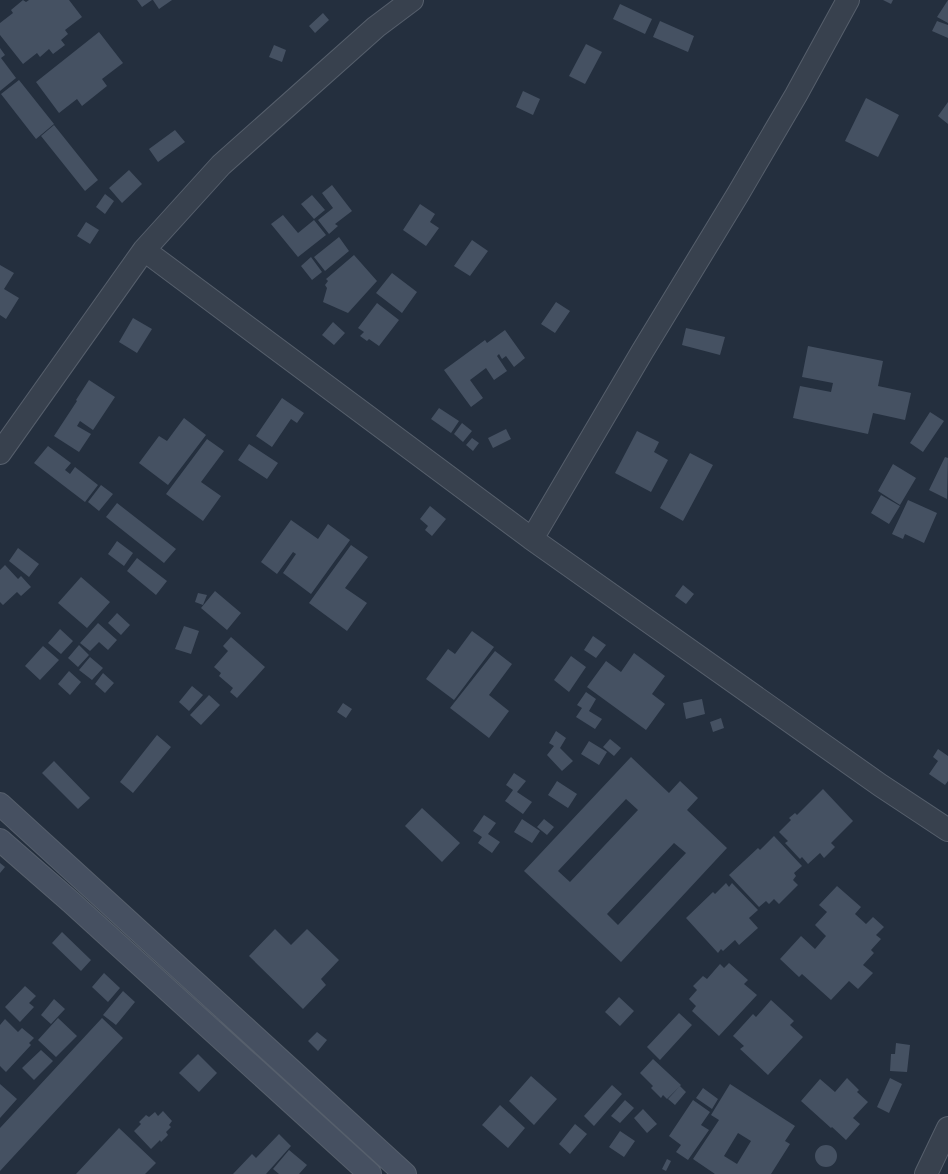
<svg xmlns="http://www.w3.org/2000/svg" width="948" height="1174" font-family="Barlow,sans-serif">
<rect width="100%" height="100%" fill="#242f3e"/>
<path fill="#455162" fill-rule="evenodd" d="M23,0L26,2L29,0H69L82,17L65,30L68,34L61,40L65,45L53,54L49,49L40,57L37,53L23,64L0,35V23L13,13L11,10Z
M137,0H152L142,7Z
M153,0H172L159,9Z
M883,0H893L891,4Z
M948,0V23L937,17Z
M620,4L652,19L645,34L613,19Z
M323,13L329,20L315,33L309,26Z
M660,21L694,36L688,52L653,37Z
M937,21L948,25V38L932,31Z
M99,32L123,63L102,79L107,86L82,106L77,99L59,113L36,82Z
M586,44L602,52L585,84L569,76Z
M274,45L286,50L282,62L269,57Z
M0,48L5,55L1,58L16,78L0,91Z
M19,80L54,124L36,139L1,94Z
M523,91L540,99L533,115L516,107Z
M866,98L899,115L878,157L845,141Z
M948,102V124L938,116Z
M54,125L98,180L85,191L41,136Z
M175,130L185,142L158,162L149,149Z
M129,170L142,184L122,203L109,188Z
M332,185L352,211L335,224L338,226L329,234L318,220L333,208L322,193Z
M105,194L114,201L105,214L96,207Z
M312,195L325,210L314,219L301,204Z
M420,204L435,214L430,222L439,228L426,246L403,230Z
M283,215L298,233L314,220L326,235L298,257L271,224Z
M86,222L99,230L90,244L77,236Z
M339,237L349,251L325,271L314,257Z
M472,240L488,251L470,276L454,266Z
M354,255L377,281L348,313L323,302L327,288L325,285L328,281L326,279Z
M311,257L322,272L312,280L301,266Z
M0,265L14,273L4,289L19,298L6,319L0,315Z
M392,273L417,292L402,313L376,293Z
M556,302L570,311L555,333L541,324Z
M377,303L399,320L379,346L369,339L367,341L360,336L364,332L358,328Z
M133,318L152,329L137,353L119,342Z
M333,322L345,333L334,345L322,335Z
M686,328L725,337L720,355L682,345Z
M505,330L525,358L514,367L506,356L502,359L499,354L497,356L507,371L494,380L486,368L470,380L483,398L471,407L444,370L485,340L487,343Z
M808,346L883,361L878,386L911,393L905,420L873,413L868,434L793,418L800,386L831,392L833,383L802,377Z
M89,380L115,397L93,430L80,421L77,426L91,434L79,452L54,436L77,401L76,400Z
M282,398L304,413L297,423L291,419L272,447L256,436Z
M439,408L459,421L451,433L431,419Z
M930,412L944,421L923,452L910,443Z
M184,418L206,435L168,485L139,463L159,436L167,441Z
M462,423L472,431L463,442L454,434Z
M506,429L511,439L493,448L488,438Z
M637,431L659,442L654,452L668,460L651,492L615,473Z
M472,438L479,443L473,451L466,445Z
M207,439L224,451L201,482L221,496L203,521L166,494Z
M249,444L278,463L267,479L238,460Z
M48,446L71,463L65,470L70,474L75,467L98,485L85,502L34,463Z
M690,453L713,465L683,521L660,508Z
M945,457L948,458L947,499L929,490Z
M893,464L916,478L900,505L878,491Z
M101,485L113,494L99,511L88,502Z
M881,495L900,506L889,524L871,513Z
M908,500L937,513L924,543L905,534L903,539L892,534Z
M117,503L176,549L164,563L106,517Z
M430,506L446,519L432,536L425,530L428,526L420,519Z
M291,520L318,539L328,524L350,540L311,594L283,573L296,554L293,552L277,574L261,562Z
M117,541L133,553L124,566L108,554Z
M351,545L368,557L345,588L367,603L347,631L309,603Z
M18,548L39,564L29,577L9,561Z
M137,558L167,581L156,595L127,571Z
M5,565L18,579L21,576L31,587L21,596L17,592L3,605L0,602V570Z
M81,577L110,602L87,628L58,603Z
M683,585L694,594L686,604L675,596Z
M215,591L241,613L227,630L201,608Z
M198,593L207,595L203,605L195,602Z
M117,613L130,625L121,635L108,623Z
M98,623L117,640L108,650L99,642L90,651L80,643Z
M184,626L199,631L191,654L175,649Z
M60,629L73,641L61,654L48,643Z
M472,631L494,647L454,700L426,679L448,649L455,654Z
M593,636L606,645L596,658L584,650Z
M231,637L265,667L237,698L230,692L233,688L219,676L221,673L214,667L228,651L223,646Z
M79,645L89,655L78,667L68,658Z
M43,646L59,660L40,680L25,666Z
M495,651L512,664L489,695L509,711L489,738L450,708Z
M634,653L665,676L652,694L665,704L646,730L587,687L606,661L621,672Z
M571,656L586,667L569,692L554,680Z
M90,657L103,668L92,680L79,670Z
M69,671L81,682L70,695L58,684Z
M103,673L114,683L105,693L95,684Z
M192,686L203,695L189,711L179,702Z
M586,692L596,699L589,711L602,719L595,729L576,717L582,708L577,705Z
M209,695L220,705L201,725L190,715Z
M702,699L705,714L686,719L683,703Z
M343,703L352,709L346,718L337,712Z
M721,718L724,728L713,732L710,722Z
M556,731L566,738L560,748L573,761L562,771L547,755L554,746L549,743Z
M157,735L171,747L133,793L120,782Z
M610,739L621,748L614,756L603,747Z
M589,741L607,752L599,765L581,754Z
M938,749L948,756V781L945,785L929,774L938,761L933,757Z
M631,757L669,793L680,781L698,798L687,810L727,848L621,962L524,871ZM626,799L638,810L570,882L558,871ZM674,843L686,853L618,925L607,914Z
M54,761L90,798L78,809L42,773Z
M514,773L526,781L517,792L532,802L523,814L505,801L513,790L506,785Z
M557,781L577,794L568,808L548,795Z
M823,789L853,821L831,843L835,847L824,858L820,853L808,864L802,857L800,859L785,843L788,841L779,832L791,820L789,818L795,813L797,815Z
M422,808L460,843L442,862L405,826Z
M484,815L496,823L488,834L500,842L492,853L478,843L482,837L473,831Z
M522,819L540,831L532,843L514,832Z
M544,819L554,827L547,835L537,827Z
M774,836L802,866L794,873L796,876L793,880L798,885L779,904L774,899L769,904L766,901L759,907L729,875L758,848L760,850Z
M0,863L5,867L0,873Z
M726,883L729,887L732,883L758,910L749,918L758,928L739,945L735,940L723,951L721,949L718,953L686,918L713,892L715,894Z
M837,886L861,907L855,914L866,924L873,917L884,927L876,935L881,939L871,950L874,953L863,965L873,973L858,989L849,981L831,1000L802,974L799,977L780,959L801,936L815,949L826,936L815,925L827,912L819,905Z
M275,929L291,945L307,929L339,960L321,979L326,985L303,1009L249,956Z
M62,932L91,960L81,971L52,943Z
M729,963L748,980L744,984L757,995L719,1036L692,1011L696,1006L689,999L697,990L693,986L703,976L707,979L720,964L724,968Z
M104,973L120,988L108,1002L92,987Z
M25,986L36,996L29,1003L34,1007L20,1022L5,1007Z
M123,991L135,1002L116,1025L103,1015Z
M619,997L634,1011L620,1026L605,1012Z
M54,999L65,1009L51,1024L41,1015Z
M771,1000L794,1021L790,1025L803,1037L768,1075L740,1049L744,1046L733,1036L753,1014L756,1017Z
M679,1013L692,1025L660,1060L647,1047Z
M58,1018L77,1036L56,1057L38,1040Z
M102,1018L123,1038L0,1171V1128Z
M5,1019L18,1032L22,1028L34,1038L29,1043L31,1045L6,1072L0,1066V1025Z
M317,1032L327,1040L318,1051L308,1041Z
M896,1043L910,1045L907,1072L890,1071L891,1054H895Z
M41,1050L53,1061L34,1080L22,1068Z
M198,1054L217,1073L199,1092L179,1073Z
M653,1059L681,1085L667,1099L663,1095L661,1098L651,1088L653,1086L640,1073Z
M531,1076L557,1099L534,1125L509,1101Z
M847,1078L859,1090L857,1092L868,1102L853,1118L860,1124L846,1140L832,1127L831,1128L801,1101L820,1079L835,1092Z
M890,1078L902,1084L889,1113L877,1107Z
M0,1084L17,1099L0,1118Z
M730,1084L795,1126L785,1141L790,1144L771,1174H715L693,1159L719,1120L711,1115ZM738,1133L751,1141L737,1164L724,1156Z
M612,1085L622,1094L594,1126L584,1116Z
M680,1086L686,1092L675,1105L668,1099Z
M703,1088L718,1099L712,1109L696,1098Z
M625,1100L634,1108L620,1123L611,1116Z
M693,1100L710,1112L701,1125L709,1130L688,1160L676,1152L681,1145L669,1136Z
M500,1105L525,1128L508,1148L482,1125Z
M643,1109L657,1124L647,1133L634,1118Z
M163,1111L172,1121L169,1125L171,1127L166,1132L168,1135L161,1142L160,1140L151,1149L134,1131L141,1124L139,1122L146,1115L149,1117L155,1112L158,1116Z
M575,1124L587,1134L570,1154L559,1144Z
M119,1128L156,1163L145,1174H76Z
M620,1131L635,1141L624,1157L609,1147Z
M279,1134L291,1146L266,1174H233L252,1154L256,1158Z
M815 1156a11 11 0 1 1 22 0a11 11 0 1 1-22 0Z
M289,1150L307,1165L299,1174H279L273,1169Z
M667,1159L671,1161L666,1171L662,1169Z"/>
<g fill="none" stroke-linecap="round" stroke-linejoin="round">
<g stroke="#565f6c" stroke-width="24">
<path id="minor" d="M144,250L532,539L880,785L948,830
M0,453L144,250L221,165L376,27L412,0
M532,539L642,352L738,194L796,95L848,0
M926,1174L948,1128"/>
</g>
<g stroke="#565f6c" stroke-width="24">
<path id="secondary" d="M0,804L405,1174
M0,840L71,902L370,1174"/>
</g>
<use href="#minor" stroke="#38414e" stroke-width="22"/>
<use href="#secondary" stroke="#465061" stroke-width="22"/>
</g>
</svg>
